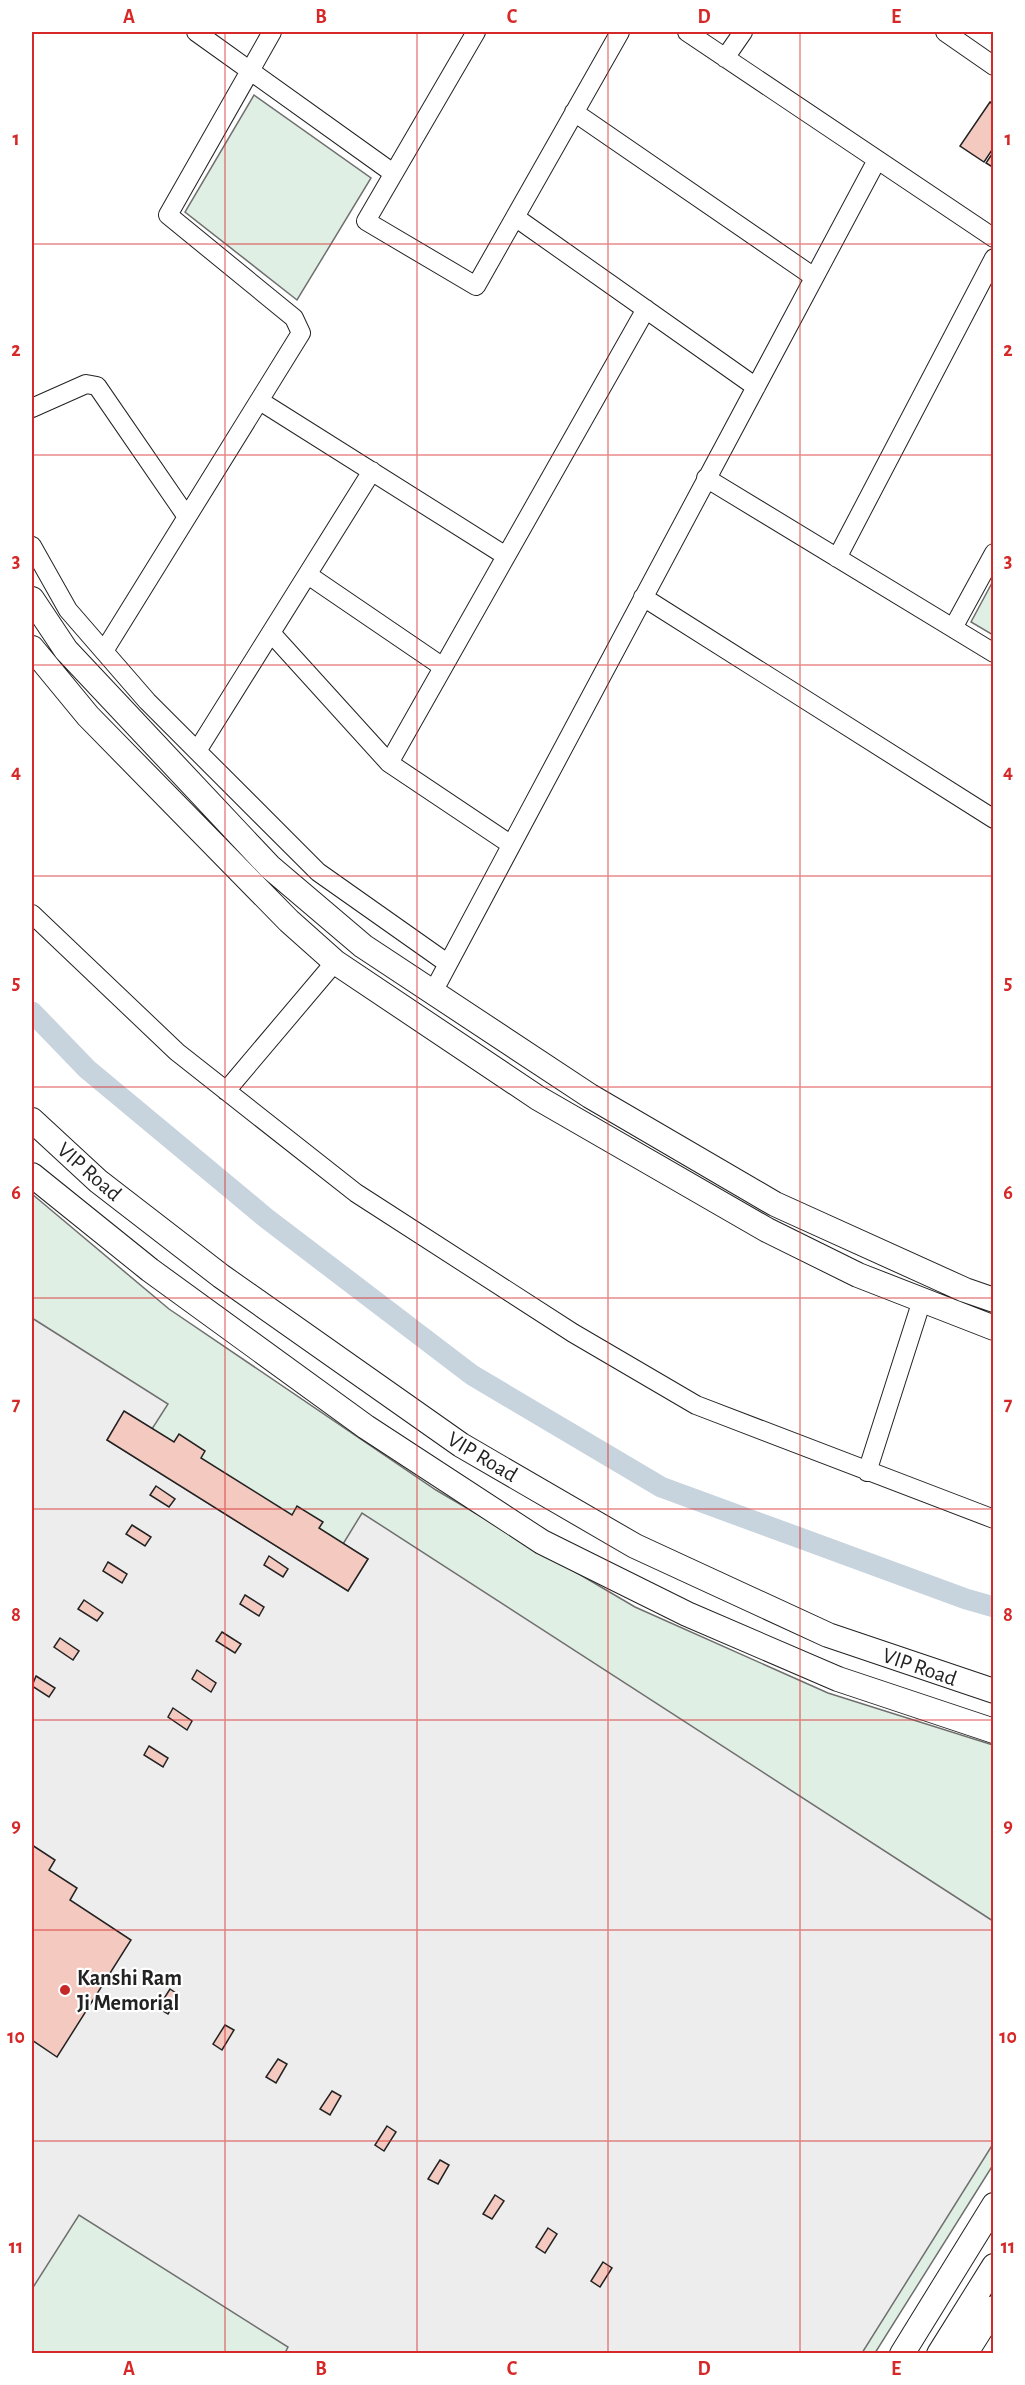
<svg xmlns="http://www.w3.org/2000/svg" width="1025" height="2385" font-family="'Alegreya Sans',sans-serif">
<rect width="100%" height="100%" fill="#fff"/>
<path fill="#e0efe3" stroke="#6f6f6f" stroke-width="1.5" d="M254,95L371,178L297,300L185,212Z
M993,581V635L971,622Z
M32,1194L169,1309L436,1490L635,1607L828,1693L993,1745V2165L875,2353H32Z"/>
<path fill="#ededed" stroke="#6f6f6f" stroke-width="1.5" d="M32,1318L168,1404L152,1429L124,1412L107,1440L348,1591L368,1559L343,1544L362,1513L993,1921V2144L862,2353H285L288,2347L79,2215L32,2289Z"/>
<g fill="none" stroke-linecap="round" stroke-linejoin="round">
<path stroke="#c7d3dd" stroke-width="21" d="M32,1012L87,1069L266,1218L472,1375L661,1487L966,1599L994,1607"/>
</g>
<path fill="#f3c9c0" stroke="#222" stroke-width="1.5" d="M990,102L994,104V147L984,162L960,146Z
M994,151V168L986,163Z
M124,1411L174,1442L179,1434L205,1451L201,1458L292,1515L297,1506L323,1522L319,1528L368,1559L348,1591L107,1440Z
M156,1486L175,1499L169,1507L150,1495Z
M132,1525L151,1537L145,1546L126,1534Z
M269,1556L288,1569L283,1577L264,1565Z
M108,1562L127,1574L122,1583L103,1571Z
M245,1595L264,1607L259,1616L240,1604Z
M84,1600L103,1613L97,1621L78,1609Z
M222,1632L241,1644L235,1653L216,1641Z
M60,1638L79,1651L73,1660L54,1647Z
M197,1670L216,1683L211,1692L192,1679Z
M36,1676L55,1688L49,1697L32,1686Z
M173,1708L192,1721L187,1730L168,1717Z
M149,1746L168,1758L163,1767L144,1755Z
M32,1845L55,1860L49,1870L77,1888L70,1900L131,1940L57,2057L32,2040Z
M170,1989L179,1995L168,2014L158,2008Z
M225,2025L234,2030L222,2050L213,2044Z
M278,2059L287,2064L276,2083L266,2077Z
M332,2091L341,2096L330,2115L320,2109Z
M387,2126L396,2132L384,2151L375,2145Z
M440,2160L449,2165L438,2184L428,2179Z
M495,2195L504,2201L492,2219L483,2214Z
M548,2228L557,2234L545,2253L536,2247Z
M603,2262L612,2268L600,2287L591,2281Z"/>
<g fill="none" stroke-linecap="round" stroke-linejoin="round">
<g stroke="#222" stroke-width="20">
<path id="street" d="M196,32L393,173
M476,32L366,221L476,286L620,32
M687,32L994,238
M945,32L994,66
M725,58L743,32
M574,112L814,277
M515,217L756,387
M260,401L506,556
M32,408L86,384L97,386L187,517
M706,478L994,653
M32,546L68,610L147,701L318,872L447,963
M837,558L994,258
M308,575L443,667
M643,597L994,819
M953,628L994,553
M272,634L389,763L510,844
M104,651L301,333L294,318L168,215L272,32
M197,751L372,471
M389,763L646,309
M32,914L177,1052L356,1193L573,1333L696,1405L994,1519
M433,992L877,160
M226,1091L335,962
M867,1472L922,1300"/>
</g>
<g stroke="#222" stroke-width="26">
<path id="secondary" d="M32,599L66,650L270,867L363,946L590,1096L775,1204L965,1290L994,1300
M32,648L88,716L289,921L335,962L538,1098L767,1230L858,1275L994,1328
M32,1120L98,1181L221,1276L461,1445L635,1546L828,1635L994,1691
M32,1175L150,1270L366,1427L542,1542L687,1614L838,1679L994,1731
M902,2354L994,2205
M939,2354L994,2266
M965,2354L994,2308"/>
</g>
<use href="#street" stroke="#fff" stroke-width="18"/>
<use href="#secondary" stroke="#fff" stroke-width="24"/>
</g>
<path fill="none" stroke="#d62828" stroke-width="1.5" stroke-opacity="0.55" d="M225,32V2354M417,32V2354M608,32V2354M800,32V2354M32,244H994M32,455H994M32,665H994M32,876H994M32,1087H994M32,1298H994M32,1509H994M32,1720H994M32,1930H994M32,2141H994"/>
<circle fill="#c62828" stroke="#fff" stroke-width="2" cx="65" cy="1990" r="6"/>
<g text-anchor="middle" stroke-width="4.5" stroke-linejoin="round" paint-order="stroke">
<g font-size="22" fill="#222" stroke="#fff">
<text transform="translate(90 1171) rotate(41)" y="8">VIP Road</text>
<text transform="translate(483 1456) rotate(31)" y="8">VIP Road</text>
<text transform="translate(920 1666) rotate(19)" y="8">VIP Road</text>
</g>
<g font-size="22" font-weight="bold" fill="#222" stroke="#fff" text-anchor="start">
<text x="77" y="1985">Kanshi Ram<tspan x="77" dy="25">Ji Memorial</tspan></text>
</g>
</g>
<rect width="1025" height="2385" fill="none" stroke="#ffffff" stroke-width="66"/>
<rect x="33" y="33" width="959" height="2319" fill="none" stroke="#d62828" stroke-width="2"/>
<g font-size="20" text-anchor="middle" font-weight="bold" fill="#d62828">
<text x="129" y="23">A</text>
<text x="321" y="23">B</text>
<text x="512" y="23">C</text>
<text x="704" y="23">D</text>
<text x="896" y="23">E</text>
<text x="16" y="145">1</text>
<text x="1008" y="145">1</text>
<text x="16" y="356">2</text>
<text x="1008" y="356">2</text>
<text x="16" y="567">3</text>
<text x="1008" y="567">3</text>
<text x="16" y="778">4</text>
<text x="1008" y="778">4</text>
<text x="16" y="989">5</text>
<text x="1008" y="989">5</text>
<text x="16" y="1199">6</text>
<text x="1008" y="1199">6</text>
<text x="16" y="1410">7</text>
<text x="1008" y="1410">7</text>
<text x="16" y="1621">8</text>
<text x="1008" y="1621">8</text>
<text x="16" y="1832">9</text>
<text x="1008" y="1832">9</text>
<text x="16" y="2043">10</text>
<text x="1008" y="2043">10</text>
<text x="16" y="2253">11</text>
<text x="1008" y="2253">11</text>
<text x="129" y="2375">A</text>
<text x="321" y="2375">B</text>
<text x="512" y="2375">C</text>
<text x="704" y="2375">D</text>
<text x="896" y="2375">E</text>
</g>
</svg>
